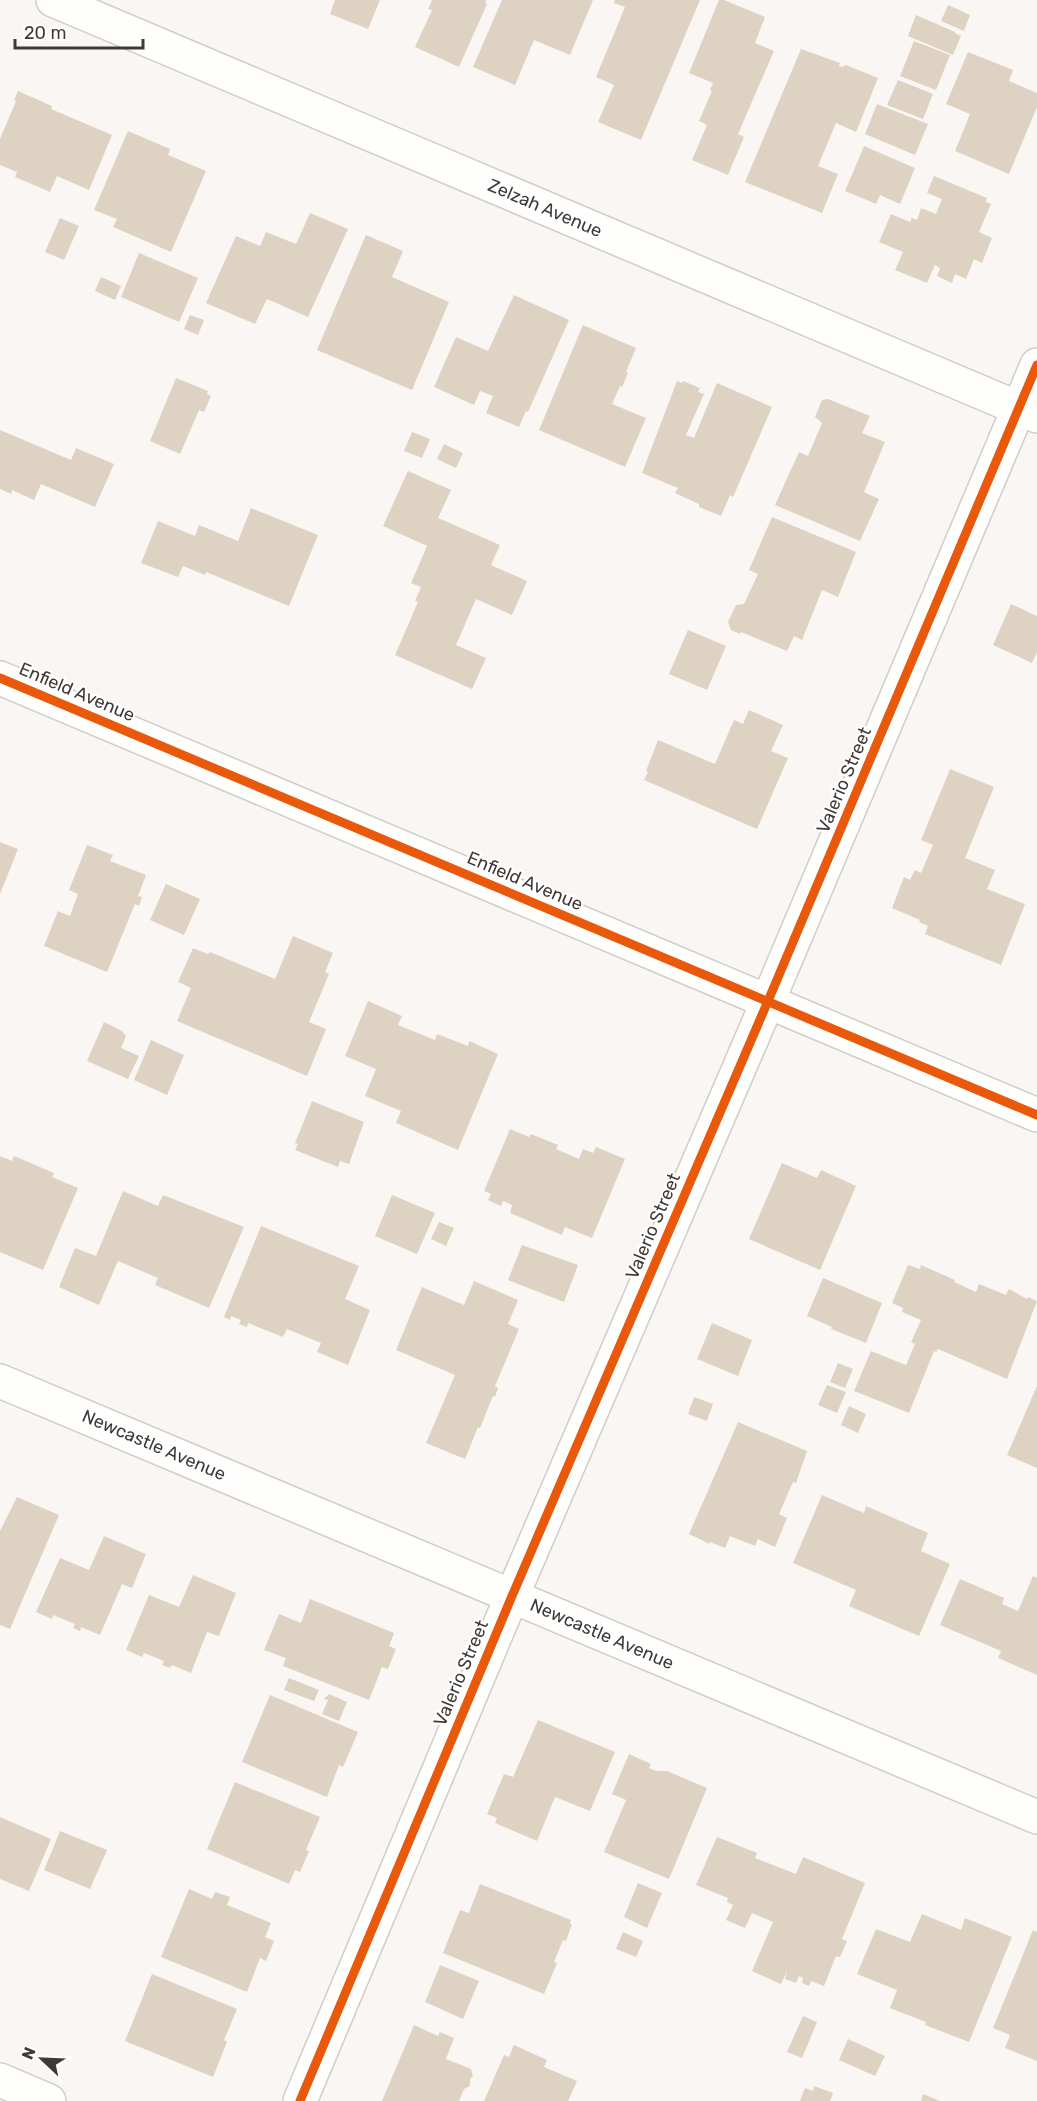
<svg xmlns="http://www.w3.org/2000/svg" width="1037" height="2101" font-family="Rubik,sans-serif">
<rect width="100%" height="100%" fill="#faf6f3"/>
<path fill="#ded3c3" d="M335,0H380L368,29L330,14Z
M432,0H486L485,3L487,4L459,67L415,47L432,10L428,9Z
M502,0H593L570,55L534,40L515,85L473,67Z
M615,0H700L641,140L598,122L614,85L596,77L625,7L614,3Z
M719,0H724L765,17L755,43L774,51L738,134L744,137L728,175L692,160L707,125L699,121L712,91L710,90L713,83L689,73Z
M948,5L970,15L964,31L941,21Z
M916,15L955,32V33L961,36L953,55L908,36Z
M914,41L950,55L936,90L900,76Z
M801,49L840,63L839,66L842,67L846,65L878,78L856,132L836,123L818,166L838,174L822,213L745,182Z
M968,52L1013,70L1009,81L1037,93V107L1009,174L955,151L970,114L946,104Z
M898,80L933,94L923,119L887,105Z
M18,91L52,106L51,109L112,135L89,190L57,176L50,192L15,177L17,172L0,165V139L16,101L14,100Z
M877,104L928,124L915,155L865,134Z
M128,131L170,149L168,155L206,171L171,252L113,227L117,219L94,210Z
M864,146L915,168L900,204L880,195L876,204L845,191Z
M934,176L987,198L986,202L991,204L979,232L992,238L982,263L974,259L966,279L955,274L952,283L937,276L940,268L935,265L927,283L895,270L903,252L879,242L891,214L910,222L912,218L917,220L921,208L936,214L942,199L927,193Z
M310,213L348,229L308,317L267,299L255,324L206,303L236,236L260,246L266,232L296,244Z
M60,218L79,226L64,260L45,252Z
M366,235L403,251L392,277L449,302L412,390L317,350Z
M139,253L198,278L179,322L121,297Z
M101,277L121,286L115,300L95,291Z
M514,295L569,320L528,412L526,411L519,427L486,413L493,396L480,391L474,405L434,387L456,337L488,351Z
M190,315L204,320L198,335L184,329Z
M583,325L636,348L626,372L628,373L622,387L620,386L612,404L646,418L625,467L539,430Z
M176,378L208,391L207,394L211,396L204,412L199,410L180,454L150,441Z
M677,381L682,383L683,381L700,388L698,392L704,394L686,435L694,438L717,383L772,407L733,497L730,495L721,516L699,507V504L675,493L678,488L642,473Z
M828,399L870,416L862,433L885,442L864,492L879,499L860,541L775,505L799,452L808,456L822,423L815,417L822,400Z
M0,430L71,460L76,448L114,464L95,507L41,484L34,500L12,490L11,494L0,489Z
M412,432L430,439L422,458L404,451Z
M444,444L463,453L456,468L437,459Z
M408,471L451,490L438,518L500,545L491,565L527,581L512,615L476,599L456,645L486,658L472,689L395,655L418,602L415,601L421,587L411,583L427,546L383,526Z
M251,508L318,535L289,606L206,572L205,575L183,566L178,577L141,563L158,521L195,536L199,525L238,541Z
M772,517L856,552L838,597L822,590L802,640L794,636L787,651L741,632L740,634L731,630L728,622L736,605L744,604L758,574L749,570Z
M1011,604L1037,616V652L1032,663L993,645Z
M688,630L726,646L707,690L669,674Z
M749,710L783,725L771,751L788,758L757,829L644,780L648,772L646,771L658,740L715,764L734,720L743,724Z
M950,769L994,787L965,858L995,870L987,889L1025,904L1001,965L925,934L928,926L919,922L920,920L892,908L904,877L910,880L915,870L921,873L933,845L921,840Z
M0,842L18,849L0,894Z
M87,845L113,855L110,861L146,875L138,896L142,897L139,906L135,904L107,972L44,946L58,911L70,916L78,894L69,890Z
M166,884L200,899L184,935L150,920Z
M293,936L333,953L325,972L329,974L309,1022L326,1029L307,1076L177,1021L191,988L178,982L193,948L208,954L210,952L275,979Z
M368,1001L402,1016L398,1025L435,1040L437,1034L468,1046L469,1041L498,1054L458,1150L396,1123L401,1111L365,1096L376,1069L345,1056Z
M104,1022L122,1031L126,1036L121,1048L139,1056L128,1079L87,1061Z
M151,1040L184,1055L167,1095L134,1080Z
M312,1101L364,1122L349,1164L340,1161L338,1167L295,1150L298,1144L295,1143Z
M510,1129L529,1137L531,1134L558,1145L556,1149L579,1159L583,1149L593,1153L596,1147L625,1159L592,1238L565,1227L562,1235L510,1213L512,1205L503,1201L501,1206L488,1200L491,1194L484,1191Z
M0,1156L12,1161L14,1156L54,1173L52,1177L78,1188L43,1270L0,1252Z
M782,1163L817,1178L821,1170L856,1186L820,1270L749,1239Z
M123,1191L158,1206L163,1195L244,1227L209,1308L155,1285L158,1278L118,1261L99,1305L59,1287L75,1248L96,1256Z
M392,1195L435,1213L417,1254L375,1236Z
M439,1222L454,1228L446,1246L431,1239Z
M261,1226L359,1266L345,1299L370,1310L348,1365L317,1352L321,1343L287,1329L283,1337L248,1323L247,1327L239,1324L241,1320L231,1316L230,1320L224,1317Z
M522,1245L578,1265L564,1302L508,1280Z
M908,1265L920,1269L921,1265L955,1280L954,1282L976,1292L979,1284L1006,1295L1009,1289L1027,1299L1028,1297L1037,1301L1007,1379L938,1349L936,1352L934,1351L909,1413L854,1391L871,1351L906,1365L915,1344L911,1342L921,1320L902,1312L903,1308L892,1303Z
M823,1278L882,1303L866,1343L831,1329L832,1327L807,1316Z
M474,1281L518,1300L508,1324L519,1329L495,1386L498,1388L495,1397L493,1396L480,1428L478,1427L465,1459L426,1443L455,1375L396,1350L422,1287L464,1305Z
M712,1323L752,1340L738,1376L697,1359Z
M838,1363L853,1369L845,1388L830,1382Z
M827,1385L846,1392L837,1413L818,1405Z
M1037,1386V1468L1007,1455Z
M694,1397L713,1404L707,1421L688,1414Z
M849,1406L866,1414L858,1433L841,1425Z
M738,1422L807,1451L796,1483L793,1482L779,1514L787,1518L775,1547L758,1539L755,1546L730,1536L725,1548L710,1542V1544L689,1534Z
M822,1495L864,1513L866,1506L928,1533L921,1551L950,1564L919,1636L849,1606L856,1590L793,1563Z
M17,1497L59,1515L10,1629L0,1625V1531Z
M104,1536L146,1554L132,1588L122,1584L100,1635L81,1627L80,1631L73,1628L75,1624L53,1615L52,1619L36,1612L60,1558L89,1570Z
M193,1575L236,1593L219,1636L207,1632L191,1673L172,1665L170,1668L162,1665L164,1661L144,1653L142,1657L126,1650L149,1595L179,1607Z
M1033,1576L1037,1578V1675L998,1658L1001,1651L940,1625L960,1579L1004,1598L1002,1604L1018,1611Z
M310,1599L394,1633L389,1646L396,1649L388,1669L382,1667L369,1700L283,1666L286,1658L264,1650L279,1614L301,1623Z
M289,1678L319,1690L314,1701L284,1690Z
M329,1694L347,1702L339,1721L322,1714L328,1700L324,1699Z
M270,1695L358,1732L343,1767L339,1765L327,1797L242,1762Z
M538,1720L615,1752L590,1811L555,1797L537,1841L495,1823L497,1818L487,1814L504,1774L513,1777Z
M629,1754L651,1764L649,1768L656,1771H667L707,1788L669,1879L604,1852L626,1800L612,1794Z
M235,1782L320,1817L306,1850L309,1851L300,1872L295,1870L289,1884L207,1849Z
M0,1817L51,1839L29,1891L0,1879Z
M60,1831L107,1850L90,1889L44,1870Z
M717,1837L757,1853L755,1858L796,1874L803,1857L865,1883L842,1939L847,1941L840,1957L836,1956L824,1986L811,1981L809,1986L802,1983L803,1978L799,1976L796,1983L785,1979L787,1971L781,1984L752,1971L773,1922L752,1913L745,1928L726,1920L733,1905L727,1902L728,1898L696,1885Z
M638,1883L662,1893L647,1928L624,1917Z
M480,1884L571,1920L570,1924H572L566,1941L563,1940L554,1962L557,1963L544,1994L443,1953L460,1910L469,1913Z
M189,1889L212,1899L215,1892L230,1897L227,1905L271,1923L265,1937L274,1941L266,1961L260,1958L247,1992L161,1957Z
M922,1914L961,1930L965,1918L1012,1937L969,2042L925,2025L926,2022L890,2008L897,1990L857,1974L876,1929L910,1942Z
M1033,1930L1037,1932V2061L1005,2048L1010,2035L993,2028Z
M623,1932L643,1941L636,1957L616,1949Z
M440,1965L479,1981L463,2019L425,2002Z
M152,1974L237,2009L224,2040L227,2042L213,2077L125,2041Z
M803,2016L817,2022L802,2058L787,2052Z
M414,2025L438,2036L440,2032L454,2038L446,2059L471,2069L473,2076L470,2079V2086L464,2089L459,2101H382Z
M848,2039L885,2056L875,2076L839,2060Z
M514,2045L547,2060L544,2067L577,2081L568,2101H484L504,2055L509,2057Z
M814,2086L833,2093L830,2101H800L805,2088L813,2091Z
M923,2094L940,2101H921Z"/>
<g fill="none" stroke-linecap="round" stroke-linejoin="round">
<g stroke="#d0ccc9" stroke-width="36">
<path id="minor" d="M0,678L1037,1115
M0,1381L1037,1817
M0,2080L49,2101"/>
</g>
<g stroke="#d0ccc9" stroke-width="36">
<path id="tertiary" d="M53,0L1037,416
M300,2101L512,1596L768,1001L1037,365"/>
</g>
<use href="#minor" stroke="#fefefd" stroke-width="33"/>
<use href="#tertiary" stroke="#fefefd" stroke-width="33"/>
<g stroke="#fff" stroke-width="13">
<path id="cycleway" d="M0,678L1037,1115
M300,2101L512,1596L768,1001L1037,365"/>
</g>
<use href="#cycleway" stroke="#e8590c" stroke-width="9"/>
</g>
<g text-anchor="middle" stroke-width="4.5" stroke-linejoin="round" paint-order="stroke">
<g font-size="18" fill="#3f3a37" stroke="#fff">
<text transform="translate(545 208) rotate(23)" y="6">Zelzah Avenue</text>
<text transform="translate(77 692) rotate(23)" y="6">Enfield Avenue</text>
<text transform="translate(844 780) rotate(-67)" y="6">Valerio Street</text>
<text transform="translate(525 881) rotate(23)" y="6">Enfield Avenue</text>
<text transform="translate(653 1226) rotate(-67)" y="6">Valerio Street</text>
<text transform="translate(154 1445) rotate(23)" y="6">Newcastle Avenue</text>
<text transform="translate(602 1634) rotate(23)" y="6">Newcastle Avenue</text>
<text transform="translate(461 1673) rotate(-67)" y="6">Valerio Street</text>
</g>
</g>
<g transform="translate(42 2059) rotate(293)" stroke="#ffffff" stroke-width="4.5" paint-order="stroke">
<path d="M0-4.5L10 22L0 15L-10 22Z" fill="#3f3a37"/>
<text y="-9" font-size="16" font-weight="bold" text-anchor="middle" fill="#3f3a37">N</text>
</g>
<path d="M15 39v9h128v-9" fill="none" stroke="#3f3a37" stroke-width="3"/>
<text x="24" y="39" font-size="18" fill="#3f3a37" stroke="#ffffff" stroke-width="4.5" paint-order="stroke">20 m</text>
</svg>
